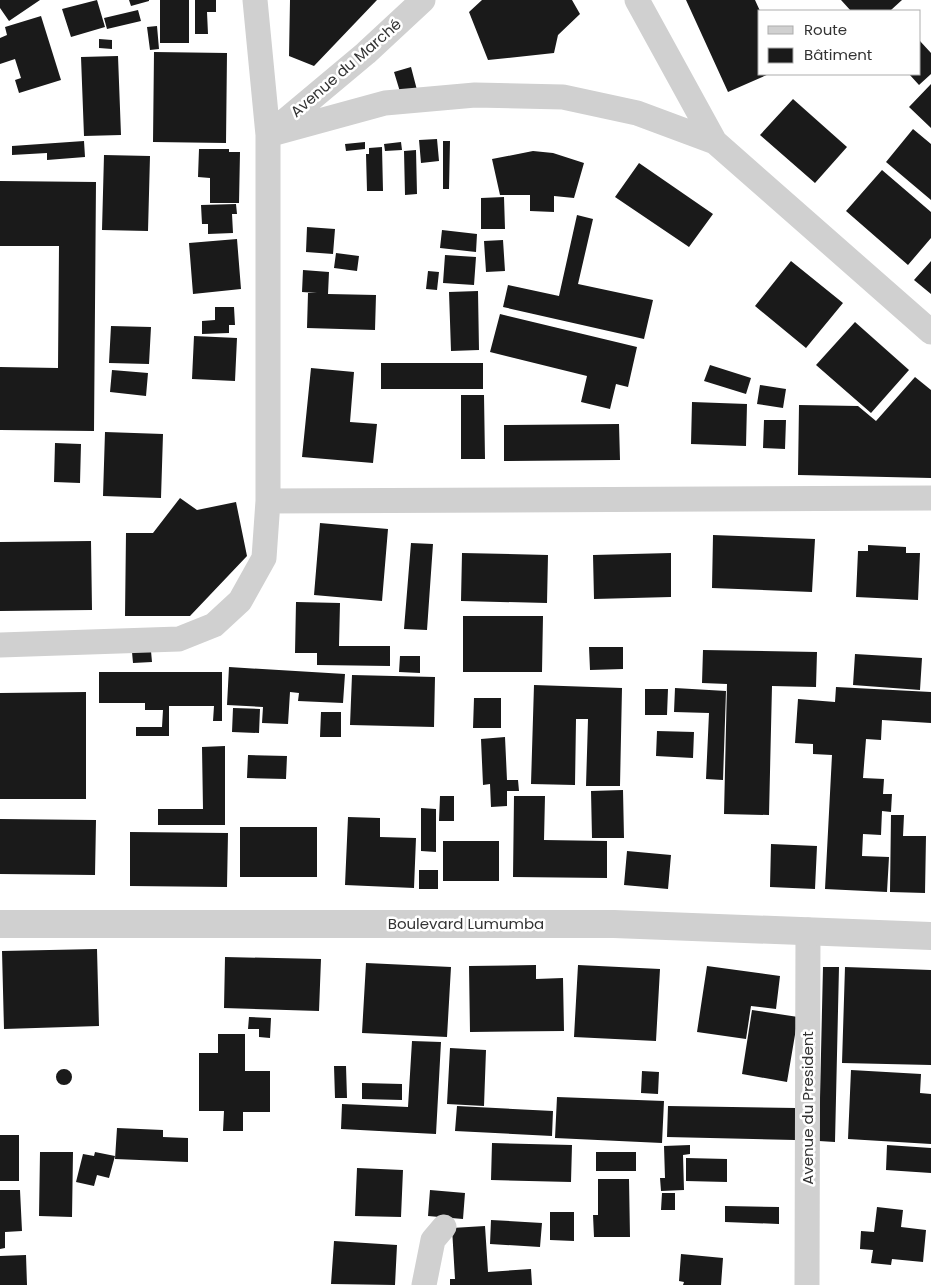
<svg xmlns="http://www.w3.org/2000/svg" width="931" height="1285" font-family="Poppins,sans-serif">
<rect width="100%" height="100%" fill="#fff"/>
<path fill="#1a1a1a" d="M0,0H40L9,21L0,8Z
M97,0L105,27L71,37L62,9Z
M129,0H149V1L131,6Z
M160,0H189V43H160Z
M195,0H216V12H207L208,34H195Z
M290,0H377L314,66L289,56Z
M482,0H572L580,14L558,35L554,53L488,60L469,12Z
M686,0H755L760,11V74H769L728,92Z
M841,0H902L891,10L892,11H851Z
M138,10L141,21L107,29L104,18Z
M41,16L61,80L19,93L15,80L21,78L15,59L0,64V38L7,35L5,27Z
M157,26L159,49L150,50L147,27Z
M99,39L112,40V49L99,48Z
M920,41L931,53V74L919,85L909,74H920Z
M154,52L227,53L226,143L153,142Z
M118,56L121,135L84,136L81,57Z
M411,67L417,90L401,95L394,72Z
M931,84V128L909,107Z
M793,99L847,147L815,183L760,135Z
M913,129L931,144V200L886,162Z
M437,139L439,161L421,163L419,140Z
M84,141L85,157L47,160V153L12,155V146Z
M443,141H450L449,189H443Z
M365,142V149L346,151L345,144Z
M401,142L402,150L385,151L384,144Z
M382,147L383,191H367L366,154H369V148Z
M199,149H229V152H240L239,203H210V178L198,177Z
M416,150L417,194L405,195L404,151Z
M533,151L553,153L584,163L574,198L554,196V212L530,211V195H500L492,159Z
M104,155L150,156L148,231L102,230Z
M639,163L713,214L689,247L615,197Z
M882,170L931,212V238L908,265L846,211Z
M0,181L96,182L94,431L0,430V367L58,368L59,246H0Z
M504,197L505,229H481V198Z
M236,204L237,214H232L233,233L208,234V224H202L201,205Z
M577,215L593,219L578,284L653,300L644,339L503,307L508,285L559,296Z
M307,227L335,229L333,254L306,252Z
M442,230L477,234L476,252L440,248Z
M237,239L241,289L193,294L189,243Z
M503,240L505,271L486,272L484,241Z
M336,253L359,256L357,271L334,268Z
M445,255L476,257L474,285L443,283Z
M791,261L843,303L806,348L755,306Z
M931,261V294L914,280Z
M303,270L329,272L328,294L376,295L375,330L307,328L308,293H317L302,292Z
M428,271L439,272L437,290L426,289Z
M478,291L479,350L451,351L449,292Z
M215,307H234L235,325H229V333L202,334V321L215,320Z
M500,314L637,347L628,387L616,384L610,409L581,402L587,376L490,352Z
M855,322L909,370L871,413L816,365Z
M111,326L151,327L149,364L109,363Z
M194,336L237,338L235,381L192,379Z
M381,363H483V389H381Z
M710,365L751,378L746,394L704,381Z
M311,368L354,372L350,422L377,424L373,463L302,457Z
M112,370L148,373L146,396L110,392Z
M915,377L931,390V478L798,475L799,405L858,406L876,421Z
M760,385L786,389L783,408L757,404Z
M461,395H484L485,459H461Z
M692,402L747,404L746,446L691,444Z
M764,420H786L785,449L763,448Z
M619,424L620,460L504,461V425Z
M105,432L163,434L161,498L103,496Z
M55,443L81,444L80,483L54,482Z
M180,498L197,510L236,502L247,556L190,616H125L126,533H153Z
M320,523L388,529L382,601L314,595Z
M713,535L815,539L812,592L712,588Z
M91,541L92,610L0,611V542Z
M411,543L433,544L427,630L404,629Z
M868,545L906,547V553H920L918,600L856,597L858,551H868Z
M462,553L548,555L547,603L461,601Z
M671,553V597L594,599L593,555Z
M296,602L340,603L339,646H390V666L317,665V653H295Z
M463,616H543L542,672H463Z
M589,647H623V669L590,670Z
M703,650L817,652L816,687L772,686L769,815L724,814L727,684L702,683Z
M151,651L152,662L133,663L132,652Z
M855,654L922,658L920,690L853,685Z
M400,656H420V673L399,672Z
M229,667L345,674L343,703L298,701L299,693L290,692L288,724L262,723L263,707L227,705Z
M99,672H222V721H213L214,706H169V736H136V727H162L163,710H145V703H99Z
M352,675L435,677L434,727L350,725Z
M534,685L622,688L620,786H586L588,719H576L575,785L531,784Z
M836,687L931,692V723L882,720L881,740L866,739L863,778L884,779L883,794H892L891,812L882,811L881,835L863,834L862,856L889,857L887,892L825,889L832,755L813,754V744L795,743L798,699L835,702Z
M675,688L726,691L723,780L706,779L709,713L674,712Z
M645,689H668L667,715H645Z
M86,692V799H0V693Z
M474,698H501V728H473Z
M233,708L260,709L259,733L232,732Z
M321,712H341V737H320Z
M657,731L694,732L693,758L656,756Z
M505,737L507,780H518L519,791H507V806L491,807L490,784L483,785L481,739Z
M225,746V825H158V809H203L202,747Z
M248,755L287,756L286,779L247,778Z
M623,790L624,838H592L591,791Z
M440,796H454V821H439Z
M514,796H545L544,840L607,841V878L513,877Z
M421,808L436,809V852L421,851Z
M891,815H904L903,836H926L925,893L890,892Z
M348,817L380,818V837L416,838L414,888L345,885Z
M0,819L96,820L95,875L0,874Z
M240,827H317V877H240Z
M130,832L228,833L227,887L130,886Z
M443,841H499V881H443Z
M771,844L817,846L815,889L770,887Z
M627,851L671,855L668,889L624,885Z
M419,870H438V889H419Z
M97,949L99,1026L4,1029L2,951Z
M225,957L321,959L319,1011L224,1008Z
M366,963L451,967L447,1037L362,1033Z
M536,965V979L563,978L564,1031L470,1032L469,966Z
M578,965L660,969L656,1041L574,1037Z
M707,966L780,976L776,1009L751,1006L746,1039L697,1032Z
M823,967H839L835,1142L819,1141Z
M845,967L931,970V1065L842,1063Z
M752,1010L798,1017L787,1082L742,1074Z
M249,1017L271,1018L270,1038L259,1037V1029H248Z
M218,1034H245V1071H270V1112H243V1131H223L224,1111H199V1053H218Z
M412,1041L441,1042L436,1134L341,1129L342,1104L408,1107Z
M450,1048L486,1050L484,1106L447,1104Z
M334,1066H346L347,1098H335Z
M56 1077a8 8 0 1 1 16 0a8 8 0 1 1-16 0Z
M851,1070L921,1074L920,1093L931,1094V1144L848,1139Z
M642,1071L659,1072L658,1094L641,1093Z
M362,1083L402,1084V1100L362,1099Z
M557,1097L664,1101L662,1143L555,1138Z
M457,1106L553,1111L552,1136L455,1131Z
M668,1106L796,1108L795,1140L667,1137Z
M117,1128L163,1130V1137L188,1138V1162L115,1159Z
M0,1135H19V1181H0Z
M492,1143L572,1145L571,1182L491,1180Z
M690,1145V1154L683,1155L684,1190L661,1191L660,1178H665L664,1146Z
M887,1145L931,1148V1173L886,1170Z
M40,1152H73L72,1217L39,1216Z
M95,1152L115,1156L109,1178L97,1175L94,1186L76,1182L83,1154L94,1156Z
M596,1152H636V1171H596Z
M686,1158L727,1159V1182L686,1181Z
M357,1168L403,1170L401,1217L355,1216Z
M598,1179H629L630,1237H594L593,1215H598Z
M0,1190H20L22,1231L5,1232V1248L0,1249Z
M430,1190L465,1193L463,1219L428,1216Z
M662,1193H675V1210H661Z
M725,1206L779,1207V1224L725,1222Z
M877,1207L903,1210L901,1227L926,1230L923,1262L892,1259L891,1265L871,1263L873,1250L860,1249L861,1231L874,1232Z
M550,1212H574V1241L550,1240Z
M491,1220L542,1223L540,1247L490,1244Z
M485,1226L488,1272L531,1269L532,1285H450V1279H455L452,1228Z
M334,1241L397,1245L395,1285L331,1284Z
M681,1254L723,1258L721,1285H683L684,1282L679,1281Z
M26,1255L27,1285H0V1256Z"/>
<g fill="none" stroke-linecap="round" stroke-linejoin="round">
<path stroke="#d0d0d0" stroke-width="25" d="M637,0L715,142
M274,130L366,53L423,0
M268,135L385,103L475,95L563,97L637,113L715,142L931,332
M268,501L931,498
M0,645L179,639L214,625L240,601L264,558L268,501V135L255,0
M424,1285L433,1240L444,1227
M807,1285L808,930"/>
<path stroke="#d0d0d0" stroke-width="28" d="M0,924H614L931,936"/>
</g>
<g text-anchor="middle" stroke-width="5" stroke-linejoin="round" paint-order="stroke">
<g font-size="15" fill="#333" stroke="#fff">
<text transform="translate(346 68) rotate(-41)" y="5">Avenue du Marché</text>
<text x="466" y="929">Boulevard Lumumba</text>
<text transform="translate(808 1108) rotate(-90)" y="5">Avenue du President</text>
</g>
</g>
<rect x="758" y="10" width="162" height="65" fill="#ffffff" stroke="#adadad"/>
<rect x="768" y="26" width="25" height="8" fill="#d0d0d0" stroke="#adadad"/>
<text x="804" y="35" font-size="15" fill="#333333">Route</text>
<rect x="768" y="48" width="25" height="15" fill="#1a1a1a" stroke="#adadad"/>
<text x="804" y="60" font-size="15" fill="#333333">Bâtiment</text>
</svg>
